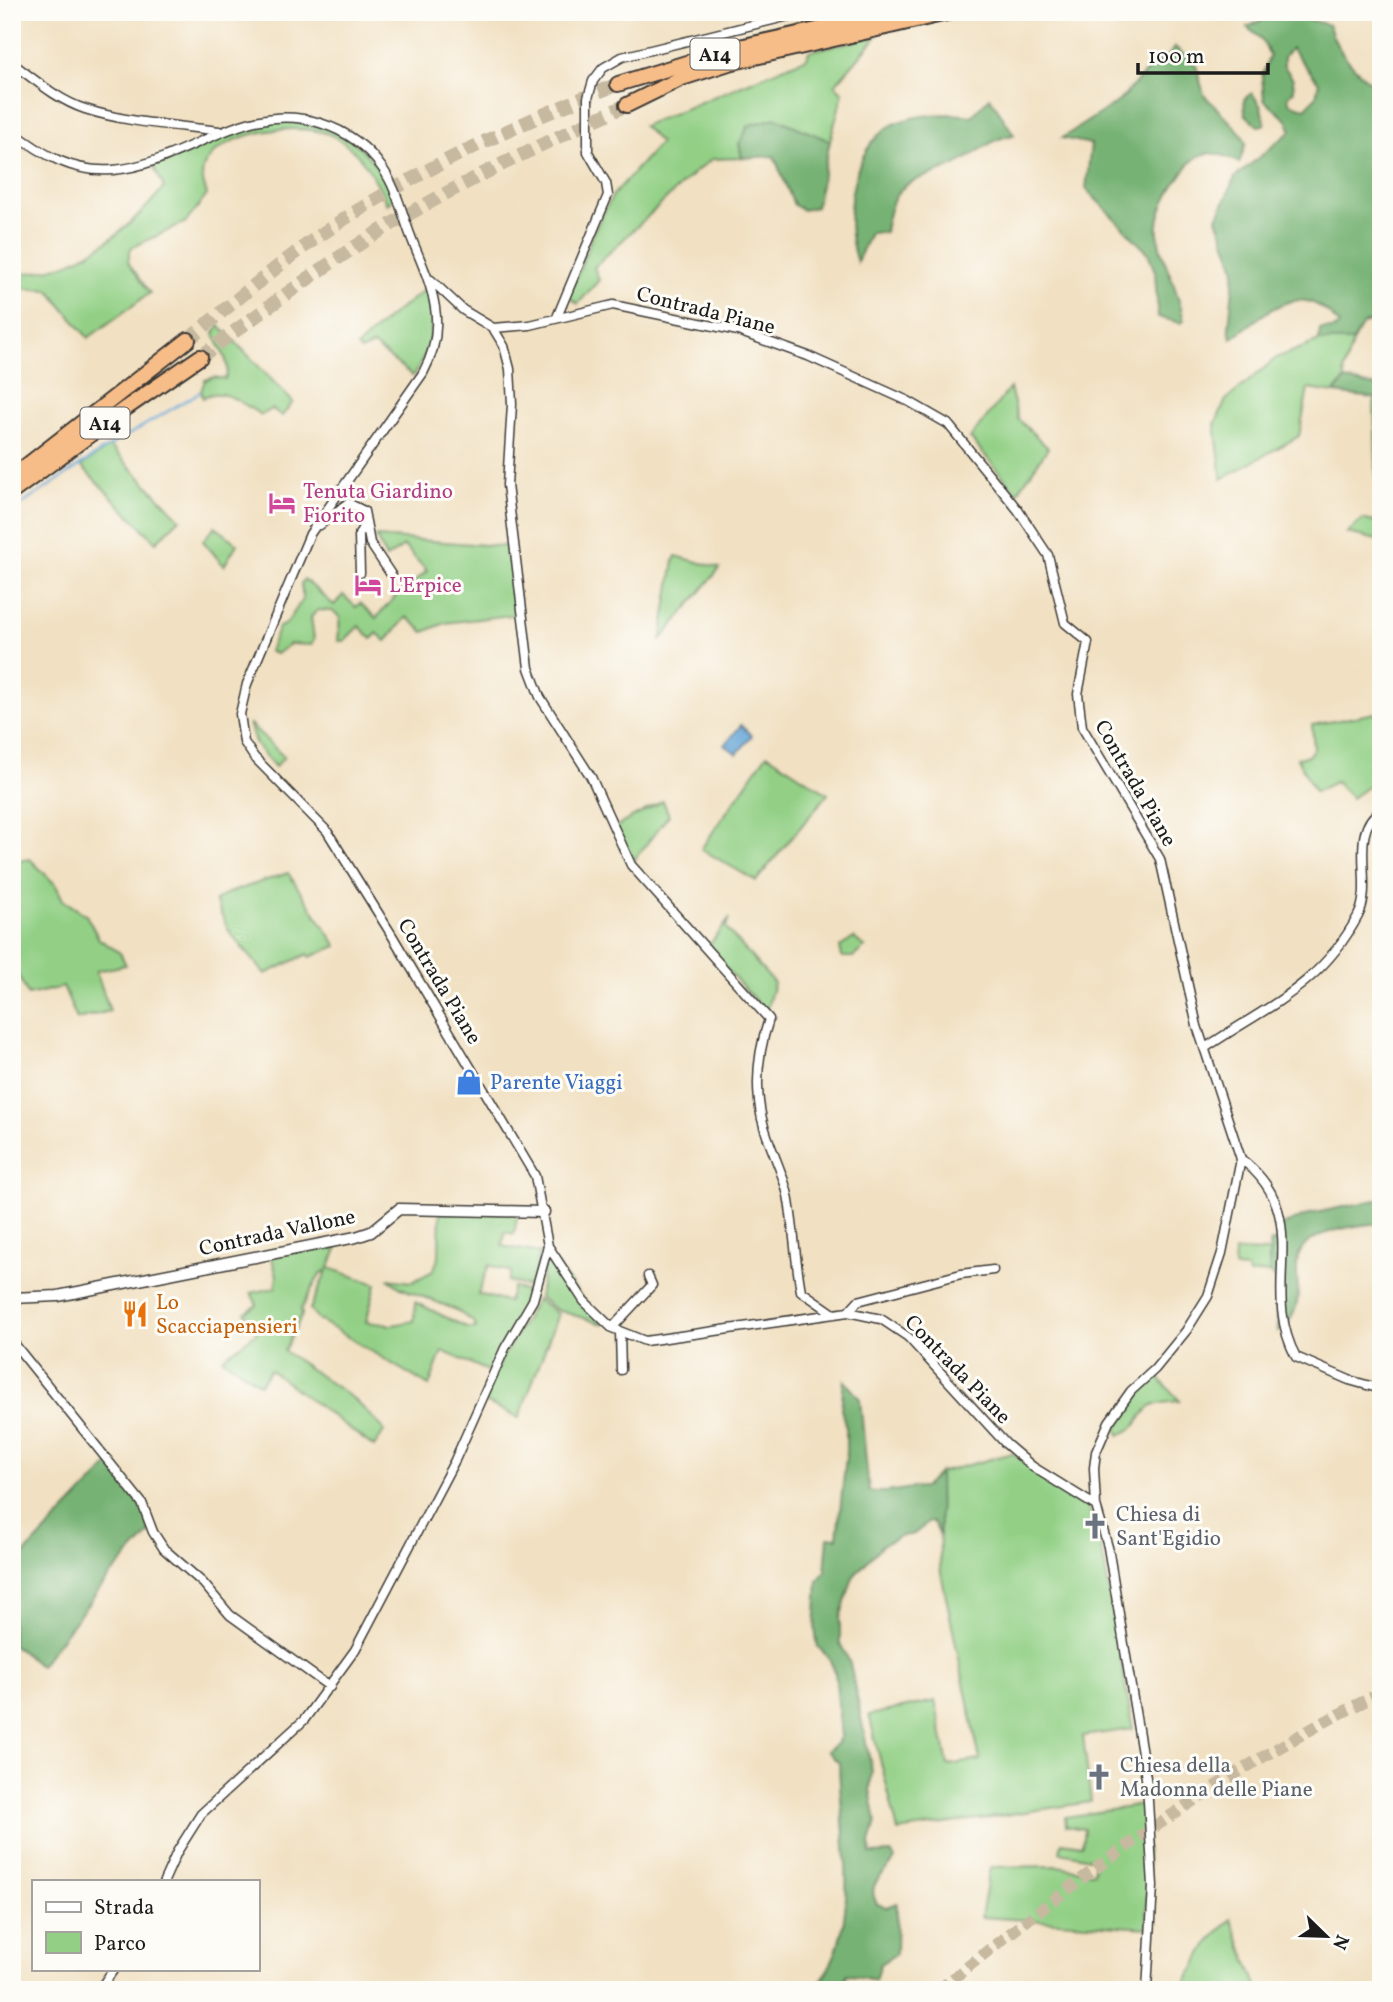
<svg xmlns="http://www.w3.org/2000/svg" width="1393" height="2002" font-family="Vollkorn,serif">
<rect width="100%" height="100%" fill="#fdfcf7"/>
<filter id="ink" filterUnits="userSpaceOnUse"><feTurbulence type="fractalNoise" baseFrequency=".0143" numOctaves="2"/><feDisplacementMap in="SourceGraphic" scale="14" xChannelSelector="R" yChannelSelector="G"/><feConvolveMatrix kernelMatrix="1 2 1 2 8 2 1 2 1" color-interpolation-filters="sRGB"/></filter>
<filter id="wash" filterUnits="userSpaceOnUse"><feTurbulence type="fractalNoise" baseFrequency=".00686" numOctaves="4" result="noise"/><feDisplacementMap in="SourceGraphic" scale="28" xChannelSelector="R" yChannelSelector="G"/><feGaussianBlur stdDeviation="1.57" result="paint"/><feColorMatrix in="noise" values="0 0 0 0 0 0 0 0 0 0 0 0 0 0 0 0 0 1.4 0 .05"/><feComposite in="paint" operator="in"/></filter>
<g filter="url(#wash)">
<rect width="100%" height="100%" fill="#f1e0c1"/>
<path fill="#93d086" stroke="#587651" stroke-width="2" d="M877,36L835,85L843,93L830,141L819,137L739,144L742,158L712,159L695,172L594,267L599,280L578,304L569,297L594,231L613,195L660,143L643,126L807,58L809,51Z
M267,120C333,119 366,138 395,198L387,204C375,177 361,152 335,137C304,120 216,130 203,169C200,177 205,187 207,195L186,222L131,248L128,262L150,293L88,338L49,290L16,288L18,273C76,274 129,230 164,187L153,166L230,132Z
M427,288C436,321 432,348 413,376L373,345L361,351L357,347L388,318Z
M219,325L293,402L282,416L272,409L261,415C245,405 221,385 203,398L201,391L205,380L214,377L225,379C233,364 219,348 214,333Z
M1319,341H1353L1344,369L1345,380L1334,393L1308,389L1299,436L1222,479L1215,424L1226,400L1276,358Z
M1010,388L1018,419L1048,448L1017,493L970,438Z
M1374,398L1381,399V494H1377Z
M110,446L180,519L156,542L81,466Z
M1381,516V541L1347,533L1363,519L1373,522Z
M215,526L237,544L224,566L203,541Z
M376,537L512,547L520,614L445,623L424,632L407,617L386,641L377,633L372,639L359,626L344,641H338L340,617L332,611L318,610L311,617L314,639L311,645L290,644L276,654L269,651L279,627L286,624L303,599L301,584L304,579L334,605L343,595L356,607L360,603L376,618L403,588L405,590L427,571L404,546L386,558Z
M676,556L720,568L661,640L674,560Z
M1381,712V777L1352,798L1335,782L1315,792L1297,758L1308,756L1314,748L1312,725Z
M249,723L284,757L275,767L256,745Z
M767,754L828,794L756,881L701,849Z
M663,801L669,815L634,860L615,827Z
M30,859L56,885L63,900L86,915L99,939L120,953L126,965L96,971L110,1011L77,1019L63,987L28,995L12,963V862Z
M288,873L337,946L310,957L308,954L265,974L230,933L215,901L228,893Z
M730,918L726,928L774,983L766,1012L707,948Z
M854,938L865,947L853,957H842L840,947Z
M440,1213H518L514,1234L505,1232L502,1246L540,1253L532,1288L508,1281L511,1272L489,1265L478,1294L508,1302L513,1287L531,1293L488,1371L442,1351L429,1386L318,1319L310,1309L327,1270L320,1274L301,1309L302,1315L284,1351L355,1400L381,1426L384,1431L374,1447L270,1370L260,1384L222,1358L257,1333L245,1313L257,1305L251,1293L275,1288L277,1276L271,1256L340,1242L329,1268L376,1284L366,1322L392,1325L414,1321L415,1302L468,1328H476L475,1323L454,1309L401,1288L388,1279L412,1282L433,1271L439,1256Z
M1235,1251L1269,1252V1273L1249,1274L1247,1269L1234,1268Z
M551,1260L554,1262L603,1324L557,1310L539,1297L545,1262Z
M537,1299L558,1314L519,1418L483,1401L503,1357Z
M1158,1377L1180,1401C1170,1402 1154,1402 1147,1410C1136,1423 1139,1427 1119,1435L1117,1428L1137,1397Z
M1012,1453L1089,1509L1103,1556L1133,1729L1083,1736L1091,1802L898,1831L869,1715L935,1701L948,1765L980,1760L940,1568L939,1473Z
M1143,1805L1148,1871L1147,1928L981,1917L990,1867L1057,1866L1094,1872L1095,1859L1060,1852L1062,1842L1082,1845L1084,1829L1066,1826L1065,1817Z
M1231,1919L1258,1988L1181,1990L1209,1942Z"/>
<path fill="#76b273" stroke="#496748" stroke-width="2" fill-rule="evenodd" d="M1281,12L1329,25C1335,52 1360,74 1381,92V319L1363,324L1353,341H1319L1320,329H1333L1339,325C1301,275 1268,312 1231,339L1229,326L1235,268L1217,218L1235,177L1291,131L1288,121L1264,100L1262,76L1270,55L1261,39L1247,27ZM1291,48L1319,83L1316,97L1305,108L1290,104L1288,98L1294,90L1293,79L1284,66V57Z
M1175,47L1196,65L1204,95L1241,133L1246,143L1239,163C1220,152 1202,147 1187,167C1131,238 1170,248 1184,321L1180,323L1158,317L1155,272L1148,253L1086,189L1091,144L1062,138L1119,101L1152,65L1168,56Z
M1252,93L1261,107L1265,125L1258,126L1245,114L1244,99Z
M990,97L1014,135C992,138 979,152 961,162C919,186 894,169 885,232L870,233L857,262C843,223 849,159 883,131C903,114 947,112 972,116Z
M776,118L830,141L816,207L803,210L794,205L774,156L742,158L739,144L749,125Z
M1345,380L1381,387V399L1334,393Z
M1381,1199V1223C1238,1236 1334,1289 1278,1332L1275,1278L1269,1273L1270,1246L1271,1242L1278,1240L1280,1226L1310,1214Z
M844,1380L860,1399L869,1491C887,1495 905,1487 925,1487L939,1473L940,1536L934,1523L929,1522L914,1534L898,1537L882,1545L853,1577L840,1618V1643L850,1663L872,1771L870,1789L876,1822L870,1843L871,1854L891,1853L895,1859C885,1876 865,1882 877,1904L887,1907L897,1903L896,1954L880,1964L875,1980L847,1974L843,1987L853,1990H814C866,1929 840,1835 839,1763L827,1751L837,1744L841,1736L835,1672L829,1658L818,1647L815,1629L818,1581L825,1571L828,1537L837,1538L846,1456V1428L841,1409Z
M111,1463L145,1511L150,1533L109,1577L40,1666L12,1644V1567Z"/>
<path fill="#61a3d5" stroke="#3e6078" stroke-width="2" d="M741,725L752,736L737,754L725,745Z"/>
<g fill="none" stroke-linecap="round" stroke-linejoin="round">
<path stroke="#61a3d5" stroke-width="2.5" d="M12,511L103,450L200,392"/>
</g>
</g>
<g filter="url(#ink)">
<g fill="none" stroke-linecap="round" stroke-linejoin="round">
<path stroke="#c6b9a0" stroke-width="12" stroke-dasharray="12 6" stroke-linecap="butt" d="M939,1990C1076,1879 1222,1770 1381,1693"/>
<path stroke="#c6b9a0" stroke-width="14" stroke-dasharray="14 7" stroke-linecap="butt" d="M188,340C240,297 292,252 349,216C435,162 524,121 618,84
M200,357C267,308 334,257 407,215C479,174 552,139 627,105"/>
<g stroke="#3c3935" stroke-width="11">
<path id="minor" d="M12,63C35,80 58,100 85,109C128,123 175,125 219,131
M12,131C43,155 73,173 113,170C186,164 244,98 320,123C346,131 368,147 383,169C398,191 403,218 413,242C432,287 449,326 423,373L310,534L247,684L240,714L244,742L254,757L327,831L393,937L535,1176L548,1246L584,1301L612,1328L645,1341L848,1312L881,1319L908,1337L1006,1444L1033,1467L1096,1506
M431,280L463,310L493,328L530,325L613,305L738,331L808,356L908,401L948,424L1018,510L1048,555L1065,623L1088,642L1078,694L1082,727L1160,859L1197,1026L1241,1159L1222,1253L1208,1296L1186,1331L1155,1369L1131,1391L1109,1422L1096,1452L1094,1468L1096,1506L1108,1547L1147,1784L1153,1886L1147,1990
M557,317L608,195L606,183L588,152V98L593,81L603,68L622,57L793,15L822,12
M493,328L504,346L510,369L512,404L507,485L529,668L540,697L591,777L631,865L769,1019C758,1052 754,1084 762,1119C768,1145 782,1169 788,1195C794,1227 795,1259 801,1291L834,1314
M320,525L348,503L364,511L370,543L392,576
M360,573L359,535L365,522
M1205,1048C1267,1006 1320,987 1358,916C1375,884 1347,832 1381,810
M1241,1159C1317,1217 1257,1285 1296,1357L1349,1380L1381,1389
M848,1312L858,1301L961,1274L993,1270
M612,1328L652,1285L648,1276
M620,1332L621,1370
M12,1341L142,1503L153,1532L164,1549L203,1583L230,1615L330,1687
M164,1881L177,1852L201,1814L304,1720L355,1650L455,1460L505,1348L533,1300L548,1246
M99,1990L114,1969"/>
</g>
<g stroke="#3c3935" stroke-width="13">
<path id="tertiary" d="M12,1298L58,1296L356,1237L371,1232L399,1209L544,1212"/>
</g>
<g stroke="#3c3935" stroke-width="18">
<path id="motorway" d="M618,84L735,48L898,12
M627,105L682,78L729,63L951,12
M12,477L188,340
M12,492L126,408L200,357"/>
</g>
<use href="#minor" stroke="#fff" stroke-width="8"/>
<use href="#tertiary" stroke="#fff" stroke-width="10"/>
<use href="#motorway" stroke="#f7bd88" stroke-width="14"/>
</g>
</g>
<defs>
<g id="hotel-bare" transform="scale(2.1)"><path d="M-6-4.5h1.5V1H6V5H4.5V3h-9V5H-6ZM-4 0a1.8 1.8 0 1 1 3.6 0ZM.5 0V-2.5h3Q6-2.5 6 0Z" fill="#d1479c" stroke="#fdfcf7" stroke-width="2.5" paint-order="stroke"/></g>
<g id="shop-bare" transform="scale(2.1)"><path d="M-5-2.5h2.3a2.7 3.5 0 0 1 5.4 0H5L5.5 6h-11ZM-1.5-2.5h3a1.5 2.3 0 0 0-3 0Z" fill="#3f7fe0" stroke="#fdfcf7" stroke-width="2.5" paint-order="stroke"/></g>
<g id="restaurant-bare" transform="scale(2.1)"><path d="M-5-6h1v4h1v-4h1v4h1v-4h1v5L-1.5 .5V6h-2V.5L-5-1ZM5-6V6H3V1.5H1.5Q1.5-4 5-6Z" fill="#e8710a" stroke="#fdfcf7" stroke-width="2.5" paint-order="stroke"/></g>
<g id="church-bare" transform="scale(2.1)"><path d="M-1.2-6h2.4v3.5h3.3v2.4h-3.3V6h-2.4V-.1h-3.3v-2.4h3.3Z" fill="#6b7280" stroke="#fdfcf7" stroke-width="2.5" paint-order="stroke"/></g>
</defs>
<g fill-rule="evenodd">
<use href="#hotel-bare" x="282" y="503"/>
<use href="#hotel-bare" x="368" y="585"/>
<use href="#shop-bare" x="469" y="1082"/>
<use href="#restaurant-bare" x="135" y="1314"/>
<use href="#church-bare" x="1095" y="1526"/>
<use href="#church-bare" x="1099" y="1777"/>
</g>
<g text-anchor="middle" stroke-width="6" stroke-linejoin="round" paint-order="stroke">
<g fill="#fdfcf7" stroke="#605f5e" stroke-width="2">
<rect x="690.5" y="38.5" width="49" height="31" rx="5"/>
<rect x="80.5" y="407.5" width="49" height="31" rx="5"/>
</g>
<g font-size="19" font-weight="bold" fill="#1c1c1c">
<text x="715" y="61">A14</text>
<text x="105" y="430">A14</text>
</g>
<g font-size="21" fill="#1c1c1c" stroke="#fdfcf7">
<text transform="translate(706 310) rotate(14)" y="7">Contrada Piane</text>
<text transform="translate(1136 783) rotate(60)" y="7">Contrada Piane</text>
<text transform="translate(440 981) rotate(59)" y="7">Contrada Piane</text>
<text transform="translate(277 1232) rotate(-12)" y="7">Contrada Vallone</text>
<text transform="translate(958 1369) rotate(46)" y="7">Contrada Piane</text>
</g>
<g font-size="21" fill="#b23c85" stroke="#fdfcf7" text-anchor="start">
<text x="303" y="498">Tenuta Giardino<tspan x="303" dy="24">Fiorito</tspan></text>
<text x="389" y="592">L'Erpice</text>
</g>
<g font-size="21" fill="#366cbe" stroke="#fdfcf7" text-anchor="start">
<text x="490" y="1089">Parente Viaggi</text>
</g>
<g font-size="21" fill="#c56008" stroke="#fdfcf7" text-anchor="start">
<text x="156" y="1309">Lo<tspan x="156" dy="24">Scacciapensieri</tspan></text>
</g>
<g font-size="21" fill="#5b616d" stroke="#fdfcf7" text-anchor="start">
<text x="1116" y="1521">Chiesa di<tspan x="1116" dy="24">Sant'Egidio</tspan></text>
<text x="1120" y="1772">Chiesa della<tspan x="1120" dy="24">Madonna delle Piane</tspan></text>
</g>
</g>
<rect width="1393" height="2002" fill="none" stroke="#fdfcf7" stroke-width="42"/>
<rect x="32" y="1880" width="228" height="91" fill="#fdfcf7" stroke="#a3a29f" stroke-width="2"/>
<rect x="46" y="1902" width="35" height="10" fill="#ffffff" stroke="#a3a29f" stroke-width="2"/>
<text x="94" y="1914" font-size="21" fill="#1c1c1c">Strada</text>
<rect x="46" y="1932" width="35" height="21" fill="#93d086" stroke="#a3a29f" stroke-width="2"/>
<text x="94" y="1950" font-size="21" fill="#1c1c1c">Parco</text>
<g transform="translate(1326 1936) rotate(113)" stroke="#fdfcf7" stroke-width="5" paint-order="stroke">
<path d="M0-5L12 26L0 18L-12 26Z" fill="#1c1c1c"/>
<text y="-10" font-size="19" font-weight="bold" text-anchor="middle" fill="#1c1c1c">N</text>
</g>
<path d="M1138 63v10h130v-10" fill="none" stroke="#1c1c1c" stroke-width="3.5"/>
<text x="1148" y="63" font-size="21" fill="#1c1c1c" stroke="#fdfcf7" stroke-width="5" paint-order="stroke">100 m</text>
</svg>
